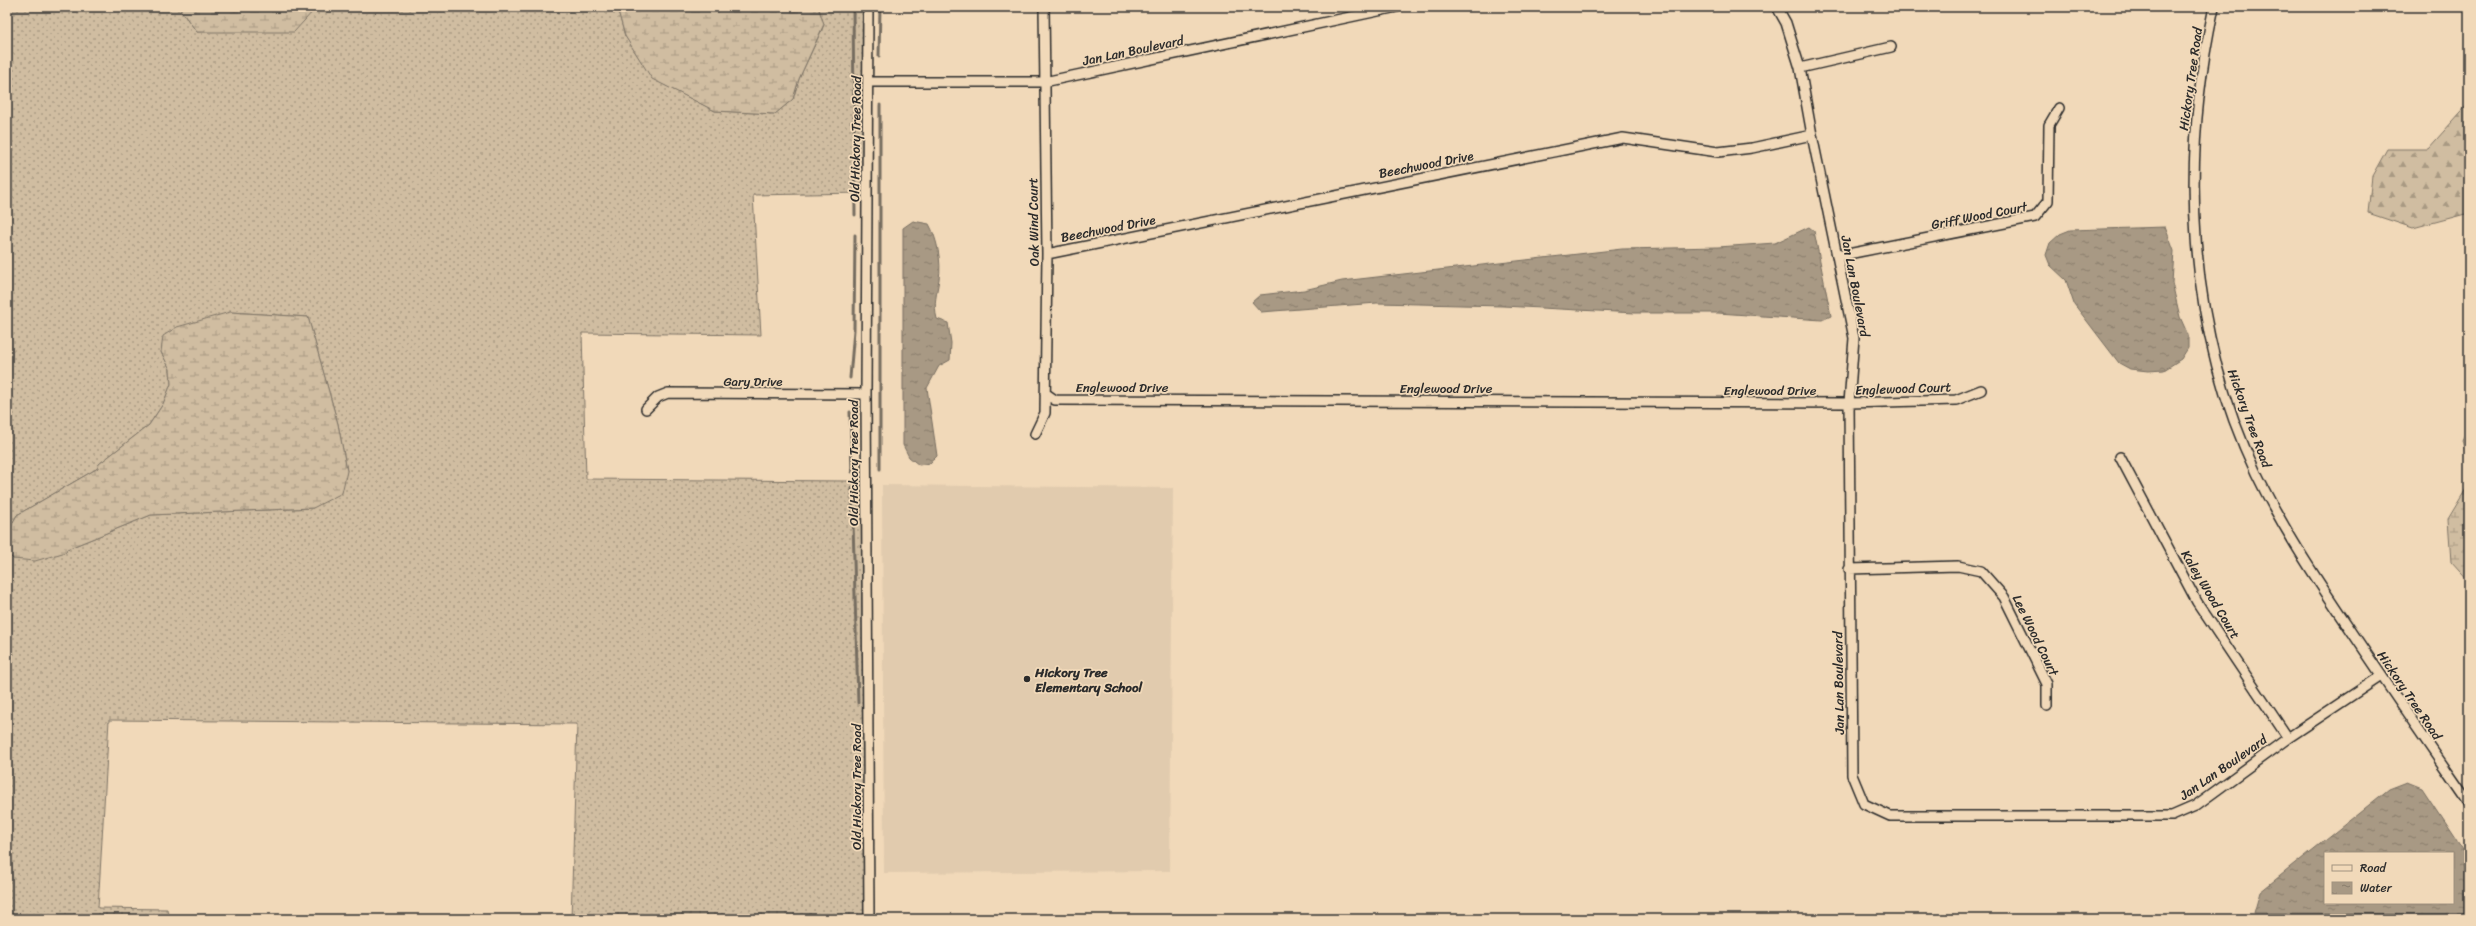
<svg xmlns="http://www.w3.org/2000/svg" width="2476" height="926" font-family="Sriracha,sans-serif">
<defs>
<pattern id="grass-dots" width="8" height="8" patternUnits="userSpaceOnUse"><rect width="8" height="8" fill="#d0bda1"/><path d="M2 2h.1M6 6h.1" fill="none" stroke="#a99a83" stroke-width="1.8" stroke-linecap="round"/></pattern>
<pattern id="forest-firs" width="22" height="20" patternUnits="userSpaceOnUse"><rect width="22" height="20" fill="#d0bda1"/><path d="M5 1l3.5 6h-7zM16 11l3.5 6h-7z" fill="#a99a83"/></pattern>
<pattern id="wetland-marsh" width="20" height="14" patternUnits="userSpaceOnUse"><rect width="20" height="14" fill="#d0bda1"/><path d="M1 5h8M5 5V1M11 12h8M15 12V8" fill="none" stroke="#a99a83"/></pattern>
<pattern id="water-ripples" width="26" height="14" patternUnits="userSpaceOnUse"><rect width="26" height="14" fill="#a89984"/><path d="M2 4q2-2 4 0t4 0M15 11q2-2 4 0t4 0" fill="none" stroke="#897d6c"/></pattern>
</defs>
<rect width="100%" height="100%" fill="#f1d9b9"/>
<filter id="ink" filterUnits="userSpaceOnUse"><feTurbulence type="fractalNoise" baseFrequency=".025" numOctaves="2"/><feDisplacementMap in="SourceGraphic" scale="8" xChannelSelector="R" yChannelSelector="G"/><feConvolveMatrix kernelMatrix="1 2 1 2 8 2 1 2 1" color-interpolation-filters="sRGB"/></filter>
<g filter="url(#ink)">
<path fill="#e1cbae" d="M882,485L1173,488L1170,871L884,873Z"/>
<path fill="url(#grass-dots)" stroke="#7e7466" d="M7,7H181V11L197,32L233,31L331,7H617L625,36L653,79L715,111L775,114L793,99L799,79L824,25L818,7H864L862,193L753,195L761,335L582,333L586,479L848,481L861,485L865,919H571L577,724L109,720L98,908L167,909L169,919H7V552L13,559L66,552L67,549L151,515L313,508L347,471L338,424L308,317L230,312L161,352L170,369L171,384L163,404L149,425L99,464L98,468L17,515L7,533Z"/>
<path fill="url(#forest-firs)" stroke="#7e7466" d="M2469,103V213L2413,228L2368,213L2372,176L2387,149H2428Z"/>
<path fill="url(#wetland-marsh)" stroke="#7e7466" d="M181,7H331L314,10L294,32H197L181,11Z
M617,7H818L824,24L799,79L793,99L775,114L715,111L652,79L625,36Z
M230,312L308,317L338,424L347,471L342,493L313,508L151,515L67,549L66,552L35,561L13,559L7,552V533L17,515L98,468L99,464L149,425L163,404L171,384L170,369L161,352L163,336L177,327Z
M2469,426V464L2462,440Z
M2469,484V582L2451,562L2448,519Z"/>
<path fill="url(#water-ripples)" stroke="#766d60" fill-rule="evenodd" d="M913,221L929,224C937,238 942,262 939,279C937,293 933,304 937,319L948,323L951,343L950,360L939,366L927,388L937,456L930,463L919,465L909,457L903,445V228Z
M1809,227L1814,231L1831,316L1822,320L1718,313H1635L1503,306L1377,303L1261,312L1252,302L1260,295L1304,290L1342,281L1622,249L1718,247L1775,243Z
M2165,227L2174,251L2172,283L2180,317L2188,335V348L2181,359L2164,370L2148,371L2130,369L2119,363L2074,304L2066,280L2050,265L2046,255L2050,243L2060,234L2070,230Z
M2407,782L2422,788L2469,859V914L2254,913L2260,892L2389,789ZM2325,853H2453V903H2325Z"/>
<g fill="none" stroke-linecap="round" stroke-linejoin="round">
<path stroke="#766d60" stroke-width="3" d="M853,7L855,215
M879,56L880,7
M850,378L854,330L855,235
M850,412L852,472
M880,469V105
M852,487L858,703"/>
<g stroke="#2b2b2b" stroke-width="12">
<path id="minor" d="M868,7L866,394L869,919
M1777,7L1786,23L1800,68L1812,135L1854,338L1849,403L1852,775L1864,804L1890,816H2172L2195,806L2288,738L2381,676
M2214,7C2180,161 2187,328 2256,473C2282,527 2315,577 2348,626C2388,686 2429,745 2469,803
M1800,68L1891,47
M870,82H1044L1397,7
M1047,254L1623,138L1718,152L1752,148L1812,135
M1838,256L2035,217L2048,201L2049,125L2059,108
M1045,393L1055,400L1849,403L1956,400L1981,390
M646,409L658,397L668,393L866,394
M1035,434L1045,413L1047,254L1044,7
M2120,457L2197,602L2288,738
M1849,569L1958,566L1981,571L2004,597L2047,684V706"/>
</g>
<use href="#minor" stroke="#f1d9b9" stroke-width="9"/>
</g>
</g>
<circle fill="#2b2b2b" stroke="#f1d9b9" stroke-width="1.5" cx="1027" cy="679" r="4"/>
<g text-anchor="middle" stroke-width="3.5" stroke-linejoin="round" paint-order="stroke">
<g font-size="13" fill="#2b2b2b" stroke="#f1d9b9">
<text transform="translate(1133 50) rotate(-12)" y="5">Jan Lan Boulevard</text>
<text transform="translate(2190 79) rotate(-82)" y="5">Hickory Tree Road</text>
<text transform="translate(855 139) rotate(-89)" y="5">Old Hickory Tree Road</text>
<text transform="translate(1426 164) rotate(-11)" y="5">Beechwood Drive</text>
<text transform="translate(1979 215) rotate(-11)" y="5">Griff Wood Court</text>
<text transform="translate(1033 222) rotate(-91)" y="5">Oak Wind Court</text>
<text transform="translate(1108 228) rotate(-11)" y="5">Beechwood Drive</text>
<text transform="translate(1856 286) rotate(79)" y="5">Jan Lan Boulevard</text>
<text x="753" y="386">Gary Drive</text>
<text x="1122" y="392">Englewood Drive</text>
<text x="1446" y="393">Englewood Drive</text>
<text transform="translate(1903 388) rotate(-2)" y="5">Englewood Court</text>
<text x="1770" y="395">Englewood Drive</text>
<text transform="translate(2250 418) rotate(70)" y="5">Hickory Tree Road</text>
<text transform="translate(853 463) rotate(-90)" y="5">Old Hickory Tree Road</text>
<text transform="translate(2211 594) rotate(59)" y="5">Kaley Wood Court</text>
<text transform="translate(2036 635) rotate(64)" y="5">Lee Wood Court</text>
<text transform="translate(1838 683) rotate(-91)" y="5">Jan Lan Boulevard</text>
<text transform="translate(2410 695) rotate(56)" y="5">Hickory Tree Road</text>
<text transform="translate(2223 767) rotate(-35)" y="5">Jan Lan Boulevard</text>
<text transform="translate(856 787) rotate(-90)" y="5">Old Hickory Tree Road</text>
</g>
<g font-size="13" font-weight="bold" fill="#2b2b2b" stroke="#f1d9b9" text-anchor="start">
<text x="1035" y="677">Hickory Tree<tspan x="1035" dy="15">Elementary School</tspan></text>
</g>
</g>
<rect width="2476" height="926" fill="none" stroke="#f1d9b9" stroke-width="24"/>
<rect x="12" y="12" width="2452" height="902" fill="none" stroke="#2b2b2b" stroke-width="1.5" filter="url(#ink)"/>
<rect x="2324" y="852" width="130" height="52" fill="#f1d9b9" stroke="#a29380"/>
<rect x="2332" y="865" width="20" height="6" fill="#f1d9b9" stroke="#a29380"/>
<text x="2360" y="872" font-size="12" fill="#2b2b2b">Road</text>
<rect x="2332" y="882" width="20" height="12" fill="url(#water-ripples)" stroke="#a29380"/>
<text x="2360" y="892" font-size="12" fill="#2b2b2b">Water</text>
</svg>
